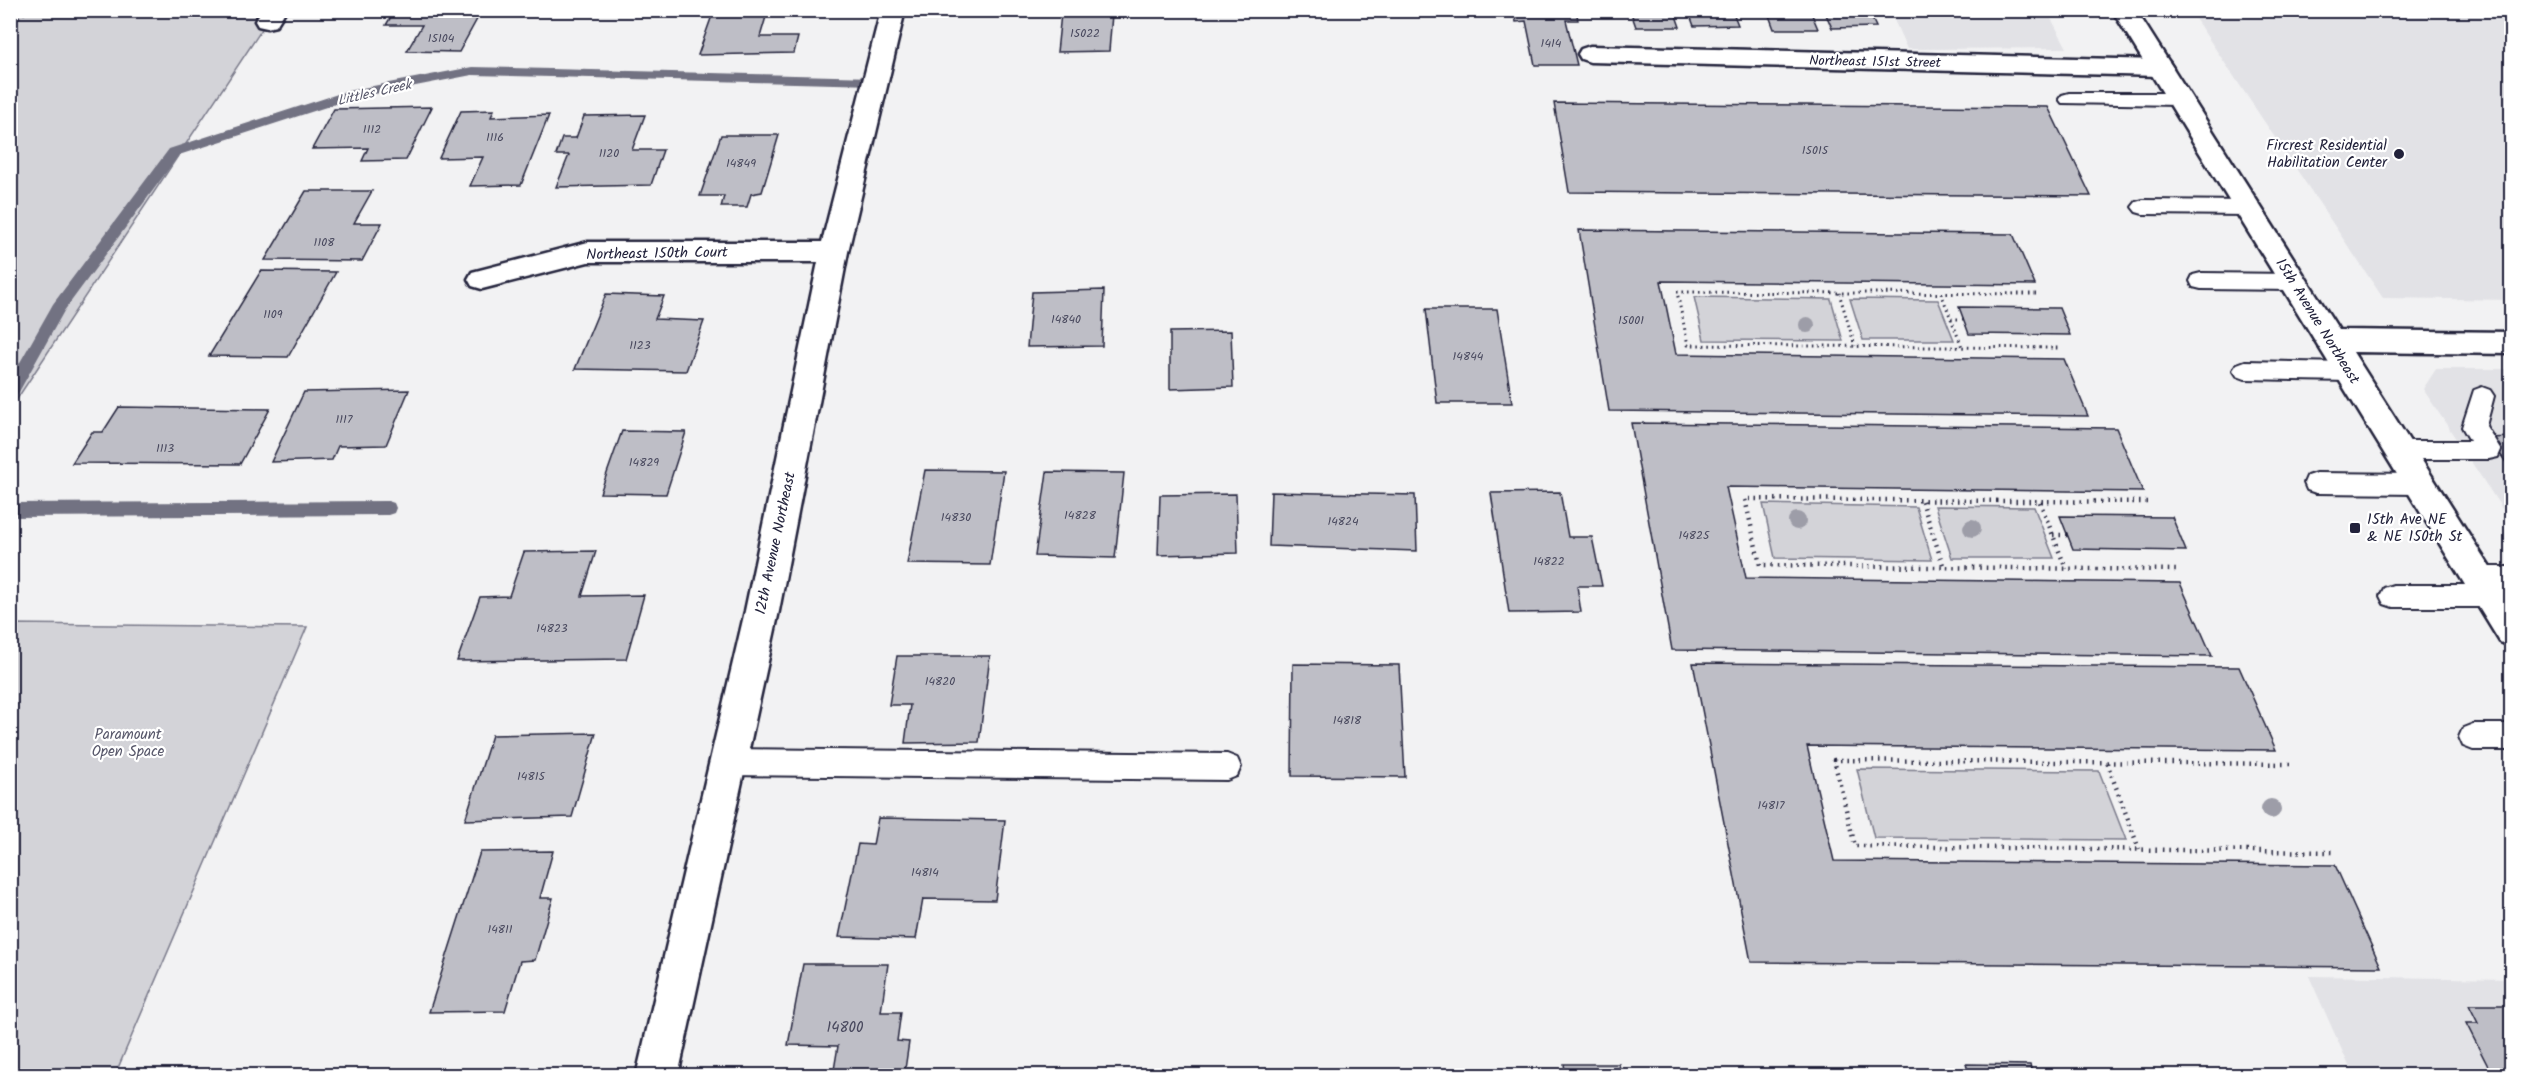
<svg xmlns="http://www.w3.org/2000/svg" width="2522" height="1086" font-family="Kalam,sans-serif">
<rect width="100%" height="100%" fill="#f2f2f3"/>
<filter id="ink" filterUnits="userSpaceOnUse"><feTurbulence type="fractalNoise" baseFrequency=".0167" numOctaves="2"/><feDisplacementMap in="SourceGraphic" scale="12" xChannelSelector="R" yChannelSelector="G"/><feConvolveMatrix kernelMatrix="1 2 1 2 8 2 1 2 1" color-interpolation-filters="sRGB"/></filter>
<g filter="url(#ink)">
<path fill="#e2e2e6" d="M1890,11H2047L2067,48L1907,49Z
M2190,11H2511V300L2383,298Z
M2436,369H2511V522L2423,389Z
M2309,976L2511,979V1075H2353Z"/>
<path fill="#d3d3d8" stroke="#7a7a8a" stroke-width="1.5" d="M11,11H274L11,408Z
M1694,297L1831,299L1843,341L1704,340Z
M1850,299L1938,300L1954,340H1863Z
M1763,504L1916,507L1932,560L1775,558Z
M1935,506L2034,507L2054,558H1952Z
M11,624L307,627L115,1075H11Z
M1857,769L2099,771L2126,840L1874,838Z"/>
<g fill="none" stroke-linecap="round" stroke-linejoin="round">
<path fill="#727282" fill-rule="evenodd" d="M472,67L874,77L880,81L874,85L472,75L354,98L179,155L64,311L15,399L10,401V380L53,304L169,149L347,91Z
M388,501L394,503L396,508L394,513L388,515L10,517V503Z"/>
</g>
<path fill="#bebec6" stroke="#22223b" stroke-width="1.5" d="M395,10H482L459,52L407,51L422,25H386Z
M714,10H768L760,37H798L794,53L698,55Z
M1514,10H1576L1578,20H1566L1577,65H1535L1526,21L1516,22Z
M1630,10H1674L1680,27H1636Z
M1688,10H1732L1738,25L1694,26Z
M1767,10H1810L1818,29H1774Z
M1824,10H1868L1876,27L1832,28Z
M1061,14H1112L1109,51L1057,52Z
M1554,103L2048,107L2091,196L1569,192Z
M432,107L406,160L362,161L368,148L312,149L334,109Z
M494,110L491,117L549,115L521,185L470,186L483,157L439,158L461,111Z
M645,115L632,150H663L651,185L556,187L569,155H556L562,138H576L584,116Z
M721,135H779L762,192L751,194L747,207H721L724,196H700Z
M306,191H372L354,223H382L362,261L265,260Z
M1579,230L2013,234L2035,285L1661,281L1676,354L2064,359L2088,416L1609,411Z
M261,271L336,272L288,357L209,356Z
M1104,290L1102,346L1027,347L1032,292Z
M606,294L664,296L655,319L704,321L686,371L575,369Z
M1959,307L2059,308L2070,335L1969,334Z
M1426,309H1497L1512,403H1437Z
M1231,331L1233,387L1170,389V332Z
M409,390L386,445L338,446L332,460L271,462L304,392Z
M119,407L270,409L240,464L72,463L92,432H103Z
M1631,423L2116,428L2143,492L1726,487L1746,578L2180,583L2212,656L1672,650Z
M622,431L686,432L666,494L600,493Z
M2512,437V471L2489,438Z
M925,470L1004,471L990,565L907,564Z
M1047,472L1124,473L1115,558L1035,556Z
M1271,492L1415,495L1417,551L1269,546Z
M1560,492L1568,537H1592L1602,586H1577L1581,612L1509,613L1491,493Z
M1236,494L1238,553L1158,555L1160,495Z
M2060,516L2172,517L2186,551L2073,549Z
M596,551L582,596L644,595L626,659L457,661L480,597L509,596L524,552Z
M897,656H990L979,742L905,743L910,705H889Z
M1693,663L2239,667L2276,750L1807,746L1834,861L2335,865L2381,967L1751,962Z
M1293,664L1399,665L1405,777L1292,776Z
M596,733L572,817L465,820L492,735Z
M878,818L1005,820L995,900L923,899L916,939L839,937L858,844L873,845Z
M553,851L540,898H553L535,960L520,961L505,1011L429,1012L480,852Z
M803,964H888L881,1012H901L897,1041L909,1042L904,1076H833L838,1046L788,1045Z
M2469,1005H2512V1076H2493L2466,1023H2478Z
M1564,1064H1619L1621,1076H1566Z
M1966,1064L2030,1065L2033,1076H1970Z"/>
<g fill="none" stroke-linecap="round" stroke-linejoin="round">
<g stroke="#22223b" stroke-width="4">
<path id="lane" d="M2069,93H2178L2185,95L2188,99L2185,103L2178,105L2062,103L2059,99L2062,95Z
M2143,200L2248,201L2255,203L2259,208L2255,213L2248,215L2143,214L2136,212L2132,207L2136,202Z
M2201,273L2294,274L2302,276L2305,282L2302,288L2294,290L2201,289L2193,287L2190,281L2193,275Z
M2245,361L2350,363L2358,366L2362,372L2358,378L2350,381L2245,379L2237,376L2233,370L2237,364Z
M2482,387L2490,390L2494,396L2486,426L2501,450L2498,457L2489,459H2399L2390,457L2387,450L2390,443L2399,441H2470L2462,427L2474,390Z
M2316,473L2420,474L2429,477L2432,484L2429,491L2420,494L2316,493L2307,490L2304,483L2307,476Z
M2479,567H2512V589H2499L2502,596L2498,604L2489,607H2393L2384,604L2380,596L2384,588L2393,585H2470L2466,578L2470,570Z
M2473,724H2512V750H2473L2463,746L2459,737L2463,728Z
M728,749L1227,754L1237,758L1241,767L1237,776L1227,780L728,775L718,771L714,762L718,753Z"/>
</g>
<g stroke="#22223b" stroke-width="5">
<path id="street" d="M262,10H286L276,26L267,28L258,26L255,21Z
M881,10H905L848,252L779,611L678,1076H636L745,611L818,262H588L482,289L472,286L468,279L472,272L588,242H822Z
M1590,46L2160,60L2169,62L2173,68L2169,74L2160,76L1590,62L1581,59L1578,54L1581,49Z"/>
</g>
<g stroke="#22223b" stroke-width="5">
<path id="secondary" d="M2112,10H2136L2339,330L2512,332V354L2353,352L2512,602V647L2500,642Z"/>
</g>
<path stroke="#22223b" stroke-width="3" stroke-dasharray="1.5 4" stroke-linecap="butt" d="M10,24L28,10
M1839,293L1855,346
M1941,293L1962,347
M2036,294L1677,292L1688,345L2060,348
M1951,319H1964"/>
<path stroke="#22223b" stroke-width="4.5" stroke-dasharray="1.5 5" stroke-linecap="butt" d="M1922,501L1944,568
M2040,502L2066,569
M2147,502L1745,499L1760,565L2179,570
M2053,535H2068
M2107,763L2139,849
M2290,764L1834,760L1855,846L2333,852"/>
<use href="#lane" fill="#fff" fill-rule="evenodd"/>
<use href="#street" fill="#fff" fill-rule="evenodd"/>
<use href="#secondary" fill="#fff" fill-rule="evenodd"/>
</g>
<g fill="#9d9da8">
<circle cx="1807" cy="325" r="8"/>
<circle cx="1797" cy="521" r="9"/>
<circle cx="1972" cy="528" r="9"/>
<circle cx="2271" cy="809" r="10"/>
</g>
</g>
<g fill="#22223b" stroke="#fff" stroke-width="2">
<circle cx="2399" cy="154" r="6"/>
<rect x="2349" y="522" width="12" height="12" rx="3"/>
</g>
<g text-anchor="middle" stroke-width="4.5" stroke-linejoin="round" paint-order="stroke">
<g font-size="12" fill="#49495e">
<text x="1085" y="37">15022</text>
<text x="441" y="42">15104</text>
<text x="1551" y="47">1414</text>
<text x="372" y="133">1112</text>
<text x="495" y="141">1116</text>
<text x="1815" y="154">15015</text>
<text x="609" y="157">1120</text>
<text x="741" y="167">14849</text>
<text x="324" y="246">1108</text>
<text x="273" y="318">1109</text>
<text x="1066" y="323">14840</text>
<text x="1631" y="324">15001</text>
<text x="640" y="349">1123</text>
<text x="1468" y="360">14844</text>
<text x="344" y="423">1117</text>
<text x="165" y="452">1113</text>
<text x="644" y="466">14829</text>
<text x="1080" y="519">14828</text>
<text x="956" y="521">14830</text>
<text x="1343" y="525">14824</text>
<text x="1694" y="539">14825</text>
<text x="1549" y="565">14822</text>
<text x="552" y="632">14823</text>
<text x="940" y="685">14820</text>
<text x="1347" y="724">14818</text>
<text x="531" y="780">14815</text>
<text x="1771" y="809">14817</text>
<text x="925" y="876">14814</text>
<text x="500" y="933">14811</text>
</g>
<g font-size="14" fill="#22223b" stroke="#fff">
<text transform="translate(1875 61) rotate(1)" y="5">Northeast 151st Street</text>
</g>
<g font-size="14" font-style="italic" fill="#58586b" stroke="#fff">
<text transform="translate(374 92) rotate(-13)" y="5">Littles Creek</text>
</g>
<g font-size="15" fill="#22223b" stroke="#fff" text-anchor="end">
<text x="2387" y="150">Fircrest Residential<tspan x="2387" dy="17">Habilitation Center</tspan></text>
<text x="2367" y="524" text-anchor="start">15th Ave NE<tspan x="2367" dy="17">&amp; NE 150th St</tspan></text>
</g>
<g font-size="15" fill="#22223b" stroke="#fff">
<text transform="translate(657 253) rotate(-1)" y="5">Northeast 150th Court</text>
<text transform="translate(2318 321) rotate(58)" y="5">15th Avenue Northeast</text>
<text transform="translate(775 543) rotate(-78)" y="5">12th Avenue Northeast</text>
</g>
<g font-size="15" fill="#57576a" stroke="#fff">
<text x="128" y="739">Paramount<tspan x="128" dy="17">Open Space</tspan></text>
</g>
<g font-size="15" fill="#49495e">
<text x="845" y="1032">14800</text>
</g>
</g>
<rect width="2522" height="1086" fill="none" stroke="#fff" stroke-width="36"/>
<rect x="18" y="18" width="2486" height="1050" fill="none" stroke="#22223b" stroke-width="2" filter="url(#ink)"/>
</svg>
